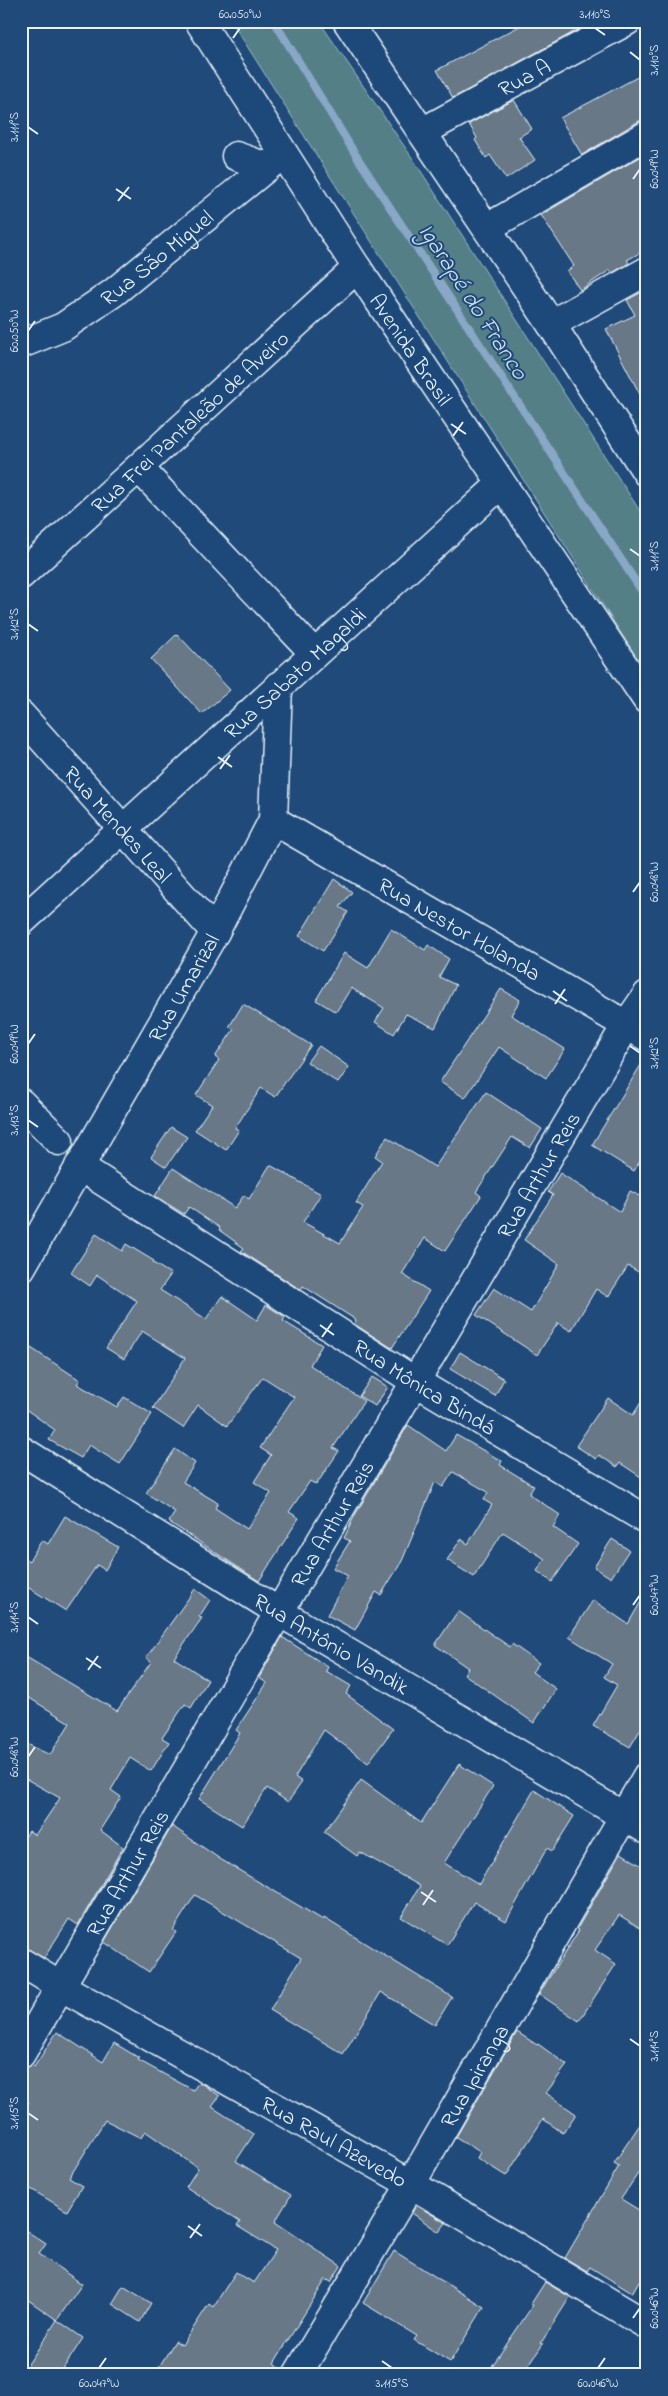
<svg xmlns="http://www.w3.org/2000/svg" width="668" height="2396" font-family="'Indie Flower',sans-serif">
<rect width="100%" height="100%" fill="#1f4a7a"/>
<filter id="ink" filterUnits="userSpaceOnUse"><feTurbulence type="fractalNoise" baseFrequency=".02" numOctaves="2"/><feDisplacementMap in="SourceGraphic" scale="10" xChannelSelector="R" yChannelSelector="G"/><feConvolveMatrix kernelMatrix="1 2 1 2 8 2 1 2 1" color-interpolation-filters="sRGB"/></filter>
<g filter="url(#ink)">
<path fill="#547f87" stroke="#9eb8c0" d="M231,21H319L415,162L647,522V674Z"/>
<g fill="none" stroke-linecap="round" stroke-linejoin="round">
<path stroke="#89a7c6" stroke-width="8" d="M274,21L357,157L647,599"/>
</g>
<path fill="#677887" stroke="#e8f1f8" d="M529,21H594L453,98L437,70Z
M647,72V119L639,121L582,155L560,118Z
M514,100L532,129L519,137L535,160L506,179L490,155L486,158L475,140L477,138L469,124Z
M647,153V249L627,260L629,263L612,273L610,270L580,290L567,271L574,266L541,215Z
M644,291L647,296V408L606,329L635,315L627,300Z
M177,634L230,690L202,714L151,659Z
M334,879L352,892L340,907L348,912L323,951L299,936Z
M391,929L425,950L428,945L449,959L439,977L456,985L435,1028L406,1014L394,1034L375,1022L384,1008L351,988L336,1012L316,1000L344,953L368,968Z
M501,989L520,1000L511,1015L565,1049L546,1078L499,1047L465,1098L440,1082Z
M243,1004L311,1045L275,1097L261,1088L235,1128L239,1130L226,1150L195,1130L212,1105L196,1095L219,1060L215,1057L234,1029L229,1027Z
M319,1046L349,1067L338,1083L307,1062Z
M647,1055V1150L634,1171L592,1145Z
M486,1092L542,1129L530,1148L512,1137L476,1192L481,1196L445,1251L425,1238L402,1274L429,1291L392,1348L354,1324L356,1320L303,1286L301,1290L241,1251L244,1248L219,1230L220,1228L189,1207L184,1214L155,1196L173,1168L235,1208L244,1195L249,1199L270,1165L321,1194L303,1222L340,1243L363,1207L356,1203L382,1161L375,1156L387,1137L435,1167Z
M171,1127L187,1137L166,1167L151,1157Z
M560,1173L620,1212L630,1191L647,1199V1277L628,1266L608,1297L596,1289L571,1331L558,1323L537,1355L476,1315L494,1288L531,1312L559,1264L524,1240L553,1195L548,1192Z
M96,1234L122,1251L126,1244L154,1261L153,1263L171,1274L160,1290L206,1319L222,1296L257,1320L266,1305L285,1317L283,1321L322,1345L310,1365L364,1401L333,1448L339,1451L316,1485L310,1481L289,1512L299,1518L259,1581L169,1522L175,1512L146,1493L175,1449L195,1463L183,1482L218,1503L215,1508L247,1529L271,1493L254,1482L271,1455L260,1448L294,1397L263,1377L227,1426L198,1405L183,1428L153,1408L185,1358L142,1331L124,1359L106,1348L137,1301L97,1275L90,1286L71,1273Z
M31,1348L80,1380L77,1384L117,1407L124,1397L152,1414L120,1464L89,1445L81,1458L49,1440L55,1430L21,1406V1363Z
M460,1352L504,1379L495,1396L450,1369Z
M372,1377L388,1387L375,1406L359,1396Z
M647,1393V1481L620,1463L617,1467L599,1455L596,1459L576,1446L608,1398L633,1415Z
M408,1425L446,1451L456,1435L502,1461L500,1465L534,1486L529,1494L560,1515L553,1527L578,1544L552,1582L537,1571L545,1559L503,1532L474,1577L447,1560L461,1539L468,1544L492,1505L484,1500L488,1492L453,1472L443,1487L435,1482L402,1561L381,1595L376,1592L355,1630L327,1615L348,1576L333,1568L350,1541L344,1538L355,1515Z
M65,1516L118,1547L105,1570L97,1565L66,1611L21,1583V1556L29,1561L42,1540L48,1544Z
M612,1539L629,1550L611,1578L594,1567Z
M195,1589L210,1600L199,1617L202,1618L174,1658L208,1680L191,1708L185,1704L162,1738L169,1742L151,1771L130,1758L111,1790L121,1797L100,1830L123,1847L78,1925L69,1919L44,1958L21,1946V1843L29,1831L35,1835L60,1798L21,1776V1741L50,1755L70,1723L21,1693V1654L117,1711L151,1662L146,1658Z
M647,1591V1719L630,1747L593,1726L617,1685L604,1677L612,1664L569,1637L593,1600L628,1624Z
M458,1611L510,1647L512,1644L539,1663L532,1672L556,1689L534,1723L464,1674L468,1668L435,1645Z
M282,1637L328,1667L326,1671L351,1686L346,1694L393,1729L368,1763L324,1730L295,1777L302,1782L288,1802L267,1788L242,1826L199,1799L240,1733L236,1730L267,1683L259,1678Z
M459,1764L493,1786L444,1863L479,1884L534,1790L574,1816L552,1851L547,1848L506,1921L474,1902L447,1945L401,1917L420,1886L360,1852L357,1856L324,1832L361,1780L421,1823Z
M172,1826L220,1859L323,1920L324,1918L452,1997L435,2025L381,1992L343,2054L270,2010L301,1958L195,1895L173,1930L176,1932L149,1972L104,1942Z
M621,1853L647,1869V1932L619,1915L595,1950L616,1964L579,2021L539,1994L579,1930L577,1929Z
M57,2032L103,2062L114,2043L139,2058L138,2060L193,2090L199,2082L220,2096L212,2107L254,2134L236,2161L291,2195L275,2222L341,2266L331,2282L326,2279L274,2363L283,2369L281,2375H154L175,2341L182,2345L209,2304L213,2307L236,2272L254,2283L276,2250L237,2226L240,2222L186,2187L198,2168L145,2131L141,2138L105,2120L69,2178L82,2186L67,2211L21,2183V2114L29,2102L21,2098V2070L32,2065L34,2067Z
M517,2032L537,2045L538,2044L567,2065L546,2093L576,2114L563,2133L543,2119L506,2176L477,2158L480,2152L456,2137Z
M647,2114V2160L621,2199L647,2215V2286L639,2281L632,2293L590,2267L587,2271L565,2258L619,2166L614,2163Z
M416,2205L446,2223L439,2232L412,2213Z
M21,2227L46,2244L39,2254L82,2284L57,2320L21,2295Z
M394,2251L484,2307L450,2362L414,2340L417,2336L363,2303Z
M545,2282L570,2297L541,2343L543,2344L522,2375H486L533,2305L531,2304Z
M123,2286L151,2303L140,2322L112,2304Z
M57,2320L83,2338L59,2375H21Z"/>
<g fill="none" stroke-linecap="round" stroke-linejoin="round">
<g stroke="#e8f1f8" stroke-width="31">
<g id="minor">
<path id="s1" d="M422,132L627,21"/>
<path d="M236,156L267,167"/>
<path d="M487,228L647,135"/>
<path d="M551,324L647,271"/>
<path id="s2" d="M21,344L63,327L113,293L283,154"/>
<path d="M139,468L314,653"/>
<path id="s3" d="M21,575L357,268"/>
<path id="s4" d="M21,715L215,932"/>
<path id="s5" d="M273,820L647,1037"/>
<path id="s6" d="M21,922L501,484"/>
<path d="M21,1103L59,1141"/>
<path id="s7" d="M79,1166L416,1382L647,1520"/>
<path id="s8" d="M21,1268L215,932L273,820L278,686"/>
<path id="s9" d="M21,1450L279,1612L647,1830"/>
<path id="s10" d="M21,1962L60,1986L411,2184L647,2325"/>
<path id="s11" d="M21,2054L279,1612L627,1024L647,995"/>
<path id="s12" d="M297,2375L411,2184L647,1776"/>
</g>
</g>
<g stroke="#e8f1f8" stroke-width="31">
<g id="highway">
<path id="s13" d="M199,21L357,268L647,700"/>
<path d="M347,21L551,324L647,473"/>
</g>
</g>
<use href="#minor" stroke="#1f4a7a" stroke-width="28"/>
<use href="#highway" stroke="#1f4a7a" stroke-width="28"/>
</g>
</g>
<path fill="none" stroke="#e8f1f8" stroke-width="2" d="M595,28L605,35M233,38L240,28M630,52L640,60M28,127L38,134M633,179L640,169M116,189L131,199M118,201L129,187M28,331L35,321M451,424L466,434M453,436L463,422M630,549L640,556M28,624L38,631M218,757L232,767M220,769L230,755M633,892L640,882M553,991L567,1001M555,1004L565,989M28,1044L35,1034M630,1046L640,1053M28,1120L38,1127M320,1325L334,1335M322,1337L332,1323M633,1605L640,1595M28,1617L38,1624M86,1658L101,1668M88,1670L98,1656M28,1757L35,1747M421,1892L436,1902M423,1905L433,1890M630,2039L640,2046M28,2113L38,2120M188,2226L202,2236M190,2238L200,2224M633,2318L640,2308M382,2361L392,2368M99,2368L106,2358M598,2368L605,2358"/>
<g text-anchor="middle" stroke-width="4" stroke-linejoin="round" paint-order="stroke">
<g font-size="22" fill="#e8f1f8" stroke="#1f4a7a">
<text dy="8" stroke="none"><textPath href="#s1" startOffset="116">Rua A</textPath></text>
<text dy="8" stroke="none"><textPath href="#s2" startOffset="162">Rua São Miguel</textPath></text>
<text dy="8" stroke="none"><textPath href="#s13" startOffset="391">Avenida Brasil</textPath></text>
<text dy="8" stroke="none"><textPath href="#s3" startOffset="228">Rua Frei Pantaleão de Aveiro</textPath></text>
<text dy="8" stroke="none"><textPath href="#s6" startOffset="370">Rua Sabato Magaldi</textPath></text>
<text dy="8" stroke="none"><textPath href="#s4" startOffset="146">Rua Mendes Leal</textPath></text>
<text dy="8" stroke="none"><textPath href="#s5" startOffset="216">Rua Nestor Holanda</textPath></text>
<text dy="8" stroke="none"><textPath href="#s8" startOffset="324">Rua Umarizal</textPath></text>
<text dy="8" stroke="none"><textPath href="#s11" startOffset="1020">Rua Arthur Reis</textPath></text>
<text dy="8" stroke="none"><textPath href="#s7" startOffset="410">Rua Mônica Bindá</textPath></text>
<text dy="8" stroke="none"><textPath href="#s11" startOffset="615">Rua Arthur Reis</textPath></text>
<text dy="8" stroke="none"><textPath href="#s9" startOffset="366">Rua Antônio Vandik</textPath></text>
<text dy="8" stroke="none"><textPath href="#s11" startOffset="210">Rua Arthur Reis</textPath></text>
<text dy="8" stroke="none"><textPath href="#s12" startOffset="348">Rua Ipiranga</textPath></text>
<text dy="8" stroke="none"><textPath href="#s10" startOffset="361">Rua Raul Azevedo</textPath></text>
</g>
<g font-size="24" font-style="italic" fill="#d0dfeb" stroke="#1f4a7a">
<text transform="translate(474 301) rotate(57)" y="8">Igarapé do Franco</text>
</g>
</g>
<rect width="668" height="2396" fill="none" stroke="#1f4a7a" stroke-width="55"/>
<rect x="28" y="28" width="612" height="2340" fill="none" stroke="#e8f1f8" stroke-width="2"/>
<g font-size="12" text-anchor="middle" fill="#e8f1f8">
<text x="240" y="18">60.050°W</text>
<text x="595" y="18">3.110°S</text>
<text transform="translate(654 60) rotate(-90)" y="4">3.110°S</text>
<text transform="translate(14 127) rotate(-90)" y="4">3.111°S</text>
<text transform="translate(654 169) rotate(-90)" y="4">60.049°W</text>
<text transform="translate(14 331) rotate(-90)" y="4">60.050°W</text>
<text transform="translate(654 556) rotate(-90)" y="4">3.111°S</text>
<text transform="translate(14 624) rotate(-90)" y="4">3.112°S</text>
<text transform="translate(654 882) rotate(-90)" y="4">60.048°W</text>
<text transform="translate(14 1044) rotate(-90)" y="4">60.049°W</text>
<text transform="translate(654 1053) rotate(-90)" y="4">3.112°S</text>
<text transform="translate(14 1120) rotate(-90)" y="4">3.113°S</text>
<text transform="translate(654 1595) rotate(-90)" y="4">60.047°W</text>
<text transform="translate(14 1617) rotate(-90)" y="4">3.114°S</text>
<text transform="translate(14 1757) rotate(-90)" y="4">60.048°W</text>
<text transform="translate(654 2046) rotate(-90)" y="4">3.114°S</text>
<text transform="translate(14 2113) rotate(-90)" y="4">3.115°S</text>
<text transform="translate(654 2308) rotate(-90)" y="4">60.046°W</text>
<text x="99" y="2387">60.047°W</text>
<text x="392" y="2387">3.115°S</text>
<text x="598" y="2387">60.046°W</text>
</g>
</svg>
